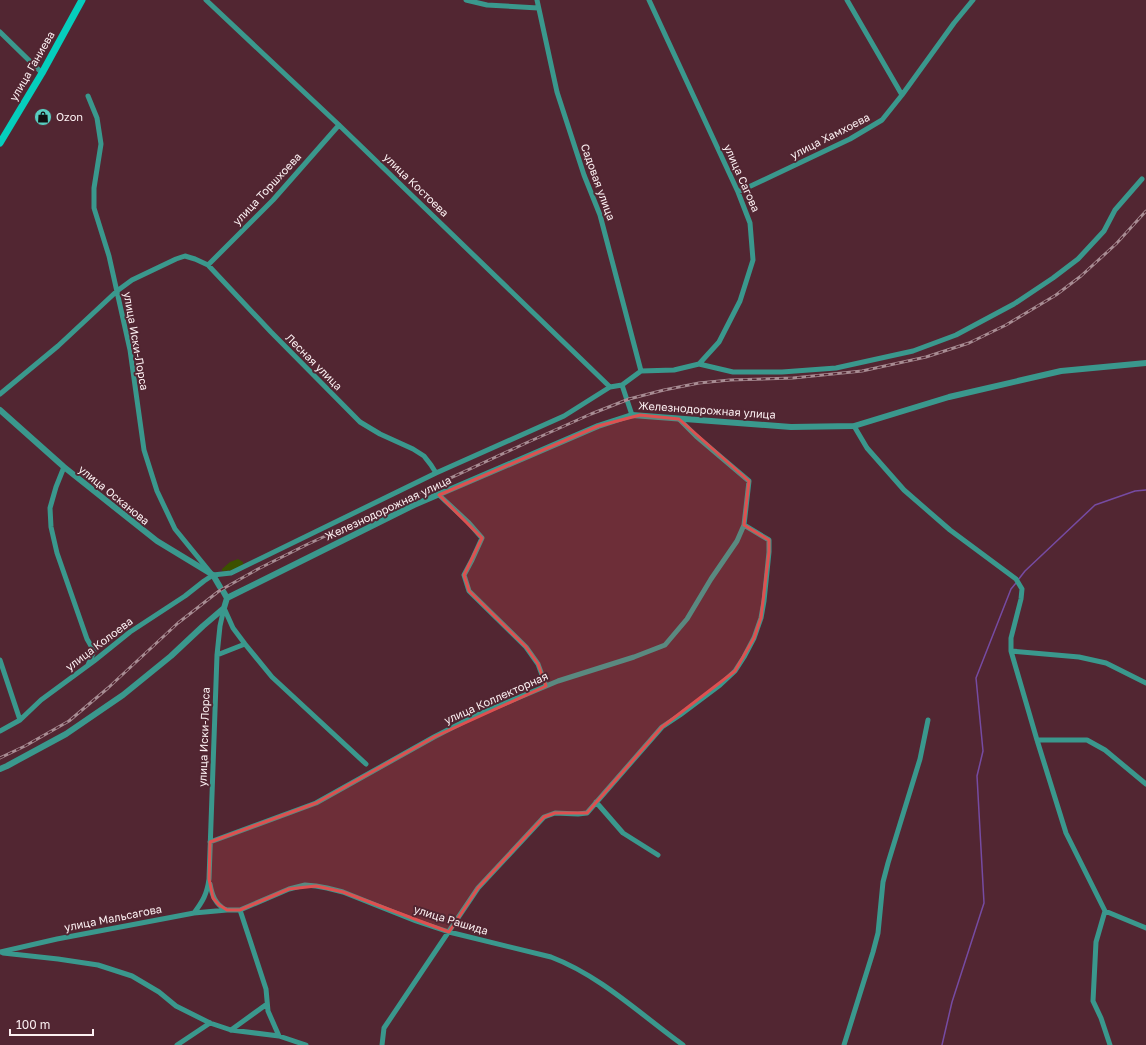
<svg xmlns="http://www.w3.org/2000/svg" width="1146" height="1045" font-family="'Golos Text',sans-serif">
<rect width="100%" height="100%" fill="#522632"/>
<path fill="#3c5100" d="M238,559L243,562V566L235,570L222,571V569L230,562Z"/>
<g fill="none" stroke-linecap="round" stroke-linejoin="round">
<path stroke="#764ba2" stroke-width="1.5" d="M1018,580L1025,571L1095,505L1135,491L1146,490
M942,1045L952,1002L984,903L977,776L983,751L976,678L1011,589L1016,583"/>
<path stroke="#3a988d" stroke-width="5" d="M206,0L339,125L610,387
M466,0L487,5L538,8
M537,0L557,92L584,175L600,215L641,371
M649,0L738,192L750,223L753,260L740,301L719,342L699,364
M847,0L902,95
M0,32L42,73
M88,96L97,118L101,144L94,188V208L109,256L130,350L144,450L157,491L175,529L210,572
M738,192L850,139L882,120L902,95L954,23L973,0
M208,265L273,200L339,125
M622,385L632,415
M0,394L58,346L117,291L132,280L176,259L185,256L195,259L208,265L271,332L360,422L380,434L413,449L424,456L431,465L436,473
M854,426L867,448L904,490L950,530L1016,579L1022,589L1021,599L1011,638V651L1037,740L1066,833L1105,911L1096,942L1093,1001L1101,1018L1110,1045
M64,467L56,487L50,508L51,527L57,553L87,639L94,651L88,665
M439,495L468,522L482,538L472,560L464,575L469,591L526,647L538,664L546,686
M224,608L233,628L245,644L272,677L366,764
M1011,651L1079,657L1106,663L1146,683
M217,655L245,644
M0,660L20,720
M0,731L20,720L41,700L94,661L130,632L185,596L204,581L213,575L231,573L436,473L564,416L610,387L622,385L641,371L674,370L699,364L733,372H782L836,368L913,351L956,335L1014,304L1053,278L1078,259L1104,231L1115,210L1142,179
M1037,740H1087L1105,750L1146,784
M596,802L623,833L658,855
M210,842L316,803L434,737L475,716L558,681L634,657L665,645L687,619L711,579L737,541L744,525L749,481L696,436L679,419
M210,884C212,895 215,904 226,910
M240,910L266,989L268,1011L279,1036
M1105,911L1146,928
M194,913L227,910H240L289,889L305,885L316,886L327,888L343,892L416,921L449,932L551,957C601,976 641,1015 683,1045
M0,952L57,939L194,913C203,901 207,894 209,879L217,655L220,626L224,608
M3,953L58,959L98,965L132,976L159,992L176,1006L210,1023L231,1030L279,1036L306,1045
M231,1030L267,1004
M177,1045L210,1023
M382,1045L384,1028L478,888L544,817L555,813L578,814L587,813L662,727L680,715L720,685L735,671L744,657L754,638L761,618L764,601L769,552V540L744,525
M844,1045L873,952L878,933L883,882L888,863L920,759L928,720"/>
<path stroke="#3a988d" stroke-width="6" d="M0,410L64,467L157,541L213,575L220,587
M223,591L227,598
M227,598L414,505L598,426L632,415L791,427L854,426L949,397L1061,371L1146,363
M0,769L7,766L66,734L123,695L171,656L203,626L224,608L227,598"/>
<path stroke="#05cebd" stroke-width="7" d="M0,143L42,73L82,0"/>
<g stroke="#a88c93" stroke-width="3">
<path id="rail" d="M0,758L25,746L69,721L108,688L178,623L219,591L258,569L306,545L526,443L591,414L629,399L664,390L699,383L730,380L793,378L862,371L926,357L969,343L1006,325L1056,295L1081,276L1116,244L1146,211"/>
</g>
<use href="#rail" stroke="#522632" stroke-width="1.5" stroke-dasharray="4.5" stroke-linecap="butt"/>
</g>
<path fill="#de5050" fill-opacity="0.2" stroke="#de5050" stroke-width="3" stroke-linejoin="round" d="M640,415L679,419L749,481L744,525L769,540V552L761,618L754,638L735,671L662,727L587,813H555L544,817L478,888L449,932L343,892L316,886L289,889L240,910H227L219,905L213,898L209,879L210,842L316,803L434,737L546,686L538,664L526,647L469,591L464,575L482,538L439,495L598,426Z"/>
<defs>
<g id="shop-disc" transform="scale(0.9)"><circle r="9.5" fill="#58cec0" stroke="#522632"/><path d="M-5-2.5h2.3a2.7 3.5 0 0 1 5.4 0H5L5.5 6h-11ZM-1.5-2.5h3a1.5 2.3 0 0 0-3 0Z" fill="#111"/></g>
</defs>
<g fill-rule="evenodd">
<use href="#shop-disc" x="43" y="117"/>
</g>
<g text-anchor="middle" stroke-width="4" stroke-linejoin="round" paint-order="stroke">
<g font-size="11" fill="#fcf0f2" stroke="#522632">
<text transform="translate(32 66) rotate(-60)" y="4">улица Ганиева</text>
<text transform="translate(830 136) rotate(-27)" y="4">улица Хамхоева</text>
<text transform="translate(742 178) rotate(66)" y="4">улица Сагова</text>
<text transform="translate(598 182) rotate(70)" y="4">Садовая улица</text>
<text transform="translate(416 185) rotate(44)" y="4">улица Костоева</text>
<text transform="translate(267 189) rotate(-47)" y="4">улица Торшхоева</text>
<text transform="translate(136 341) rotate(80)" y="4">улица Иски-Лорса</text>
<text transform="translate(314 362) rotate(45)" y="4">Лесная улица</text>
<text transform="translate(707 410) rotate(4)" y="4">Железнодорожная улица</text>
<text transform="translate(114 495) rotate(39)" y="4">улица Осканова</text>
<text transform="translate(388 508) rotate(-25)" y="4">Железнодорожная улица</text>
<text transform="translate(99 644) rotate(-37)" y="4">улица Колоева</text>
<text transform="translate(496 698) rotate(-24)" y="4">улица Коллекторная</text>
<text transform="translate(204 737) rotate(-88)" y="4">улица Иски-Лорса</text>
<text transform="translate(113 918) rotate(-11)" y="4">улица Мальсагова</text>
<text transform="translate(451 920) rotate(17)" y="4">улица Рашида</text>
</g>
<g font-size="11" fill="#fcf0f2" stroke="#522632" text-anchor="start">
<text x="56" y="121">Ozon</text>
</g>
</g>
<path d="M10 1029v6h83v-6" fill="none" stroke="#fcf0f2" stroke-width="2"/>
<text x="16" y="1029" font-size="12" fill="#fcf0f2" stroke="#522632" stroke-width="3" paint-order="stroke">100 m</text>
</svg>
